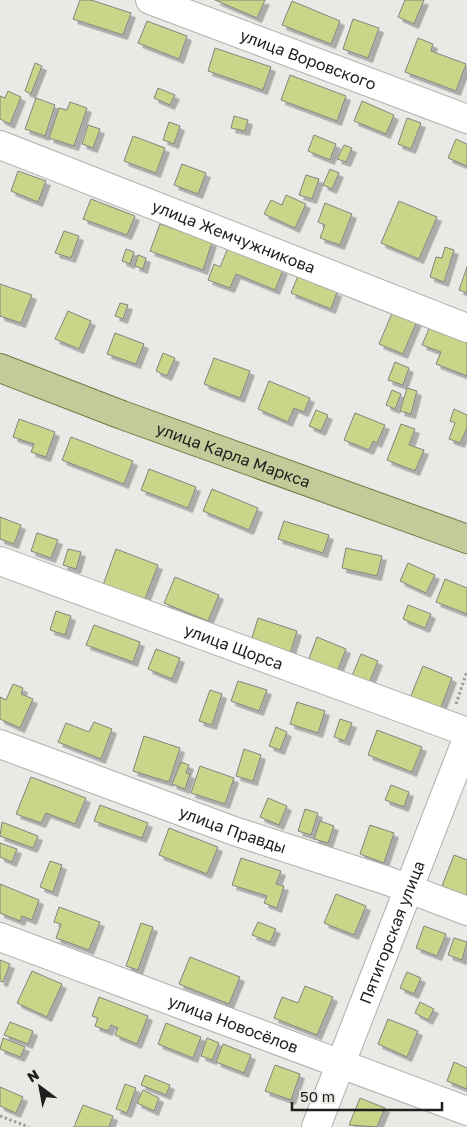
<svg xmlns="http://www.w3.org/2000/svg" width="467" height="1127" font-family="'Golos Text',sans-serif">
<defs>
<filter id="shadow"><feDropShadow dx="4.5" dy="4.5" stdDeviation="0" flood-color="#0004"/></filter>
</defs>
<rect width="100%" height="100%" fill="#e9e9e6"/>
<path fill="#c7d688" stroke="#838481" filter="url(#shadow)" d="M80,0H91L131,13L123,35L73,19Z
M215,0H265L257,18Z
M405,0H424L414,24L398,17Z
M292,1L340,21L331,44L282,25Z
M353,19L379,28L368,58L343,49Z
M147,21L187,36L179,59L138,43Z
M418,38L433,44L431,51L466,64L456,91L405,72Z
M215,48L271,67L263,90L208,71Z
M35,63L42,66L31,94L25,91Z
M290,75L346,96L337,121L281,100Z
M158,88L175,95L170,105L154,98Z
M8,91L21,97L10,124L0,119V96L5,98Z
M36,98L55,105L45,136L25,129Z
M362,101L394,115L386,134L354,121Z
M70,102L87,108L74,146L49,138L59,108L67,110Z
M234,116L248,120L245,131L231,128Z
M407,118L421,123L411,149L398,144Z
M169,122L180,126L174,144L163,140Z
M88,125L100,129L93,148L82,144Z
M314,135L336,144L330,160L308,151Z
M133,136L165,148L156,173L124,161Z
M456,139L467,144V166L448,158Z
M344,145L352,148L346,162L337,159Z
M182,164L206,173L198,194L174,185Z
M330,169L339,173L332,189L323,185Z
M18,171L46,181L38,202L11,191Z
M306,175L319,179L312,199L299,195Z
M286,195L306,204L295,228L264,214L271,200L282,205Z
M91,199L135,216L127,235L83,219Z
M399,201L437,217L419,259L381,243Z
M325,203L352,214L340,245L320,238L325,225L318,222Z
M160,224L212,242L203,270L150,251Z
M64,231L79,236L71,258L55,253Z
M445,247L454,250L444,282L430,277L436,257L442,258Z
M228,248L283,270L275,290L236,274L230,288L208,280L214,264L220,267Z
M126,249L134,252L130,264L122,261Z
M138,255L146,258L143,269L135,266Z
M467,267V293L459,290Z
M298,276L337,292L331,309L291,293Z
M0,284L32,295L21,323L0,316Z
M120,303L128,305L123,319L115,316Z
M68,311L91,321L79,349L55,339Z
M393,311L417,321L403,354L379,344Z
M431,324L467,339V376L436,364L441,352L422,345Z
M115,333L144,344L136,364L107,354Z
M163,353L175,358L167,376L156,371Z
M214,358L250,371L240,398L204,384Z
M395,362L409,368L403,385L388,380Z
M269,381L310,398L304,412L294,408L288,422L258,409Z
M407,388L417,391L411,414L400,411Z
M392,390L401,394L395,409L386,405Z
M454,409L467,415V428L460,443L449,439L455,423L450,421Z
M316,410L328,415L321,431L309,426Z
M355,413L385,425L377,443L373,441L369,450L344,440Z
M19,419L55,432L46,457L31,452L34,444L13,437Z
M401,424L415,429L409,445L424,450L415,471L387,460Z
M71,437L133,461L124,484L62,460Z
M149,469L196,487L188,508L141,490Z
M212,489L258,508L249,530L203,511Z
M0,517L21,525L14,544L0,539Z
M284,521L329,535L323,553L278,539Z
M37,533L58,540L51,558L31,551Z
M346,548L382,556L377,576L342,568Z
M68,549L81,552L76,569L63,565Z
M116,549L158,565L144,601L103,585Z
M408,563L435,575L426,593L400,581Z
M175,577L219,595L208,621L164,603Z
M445,579L467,588V614L436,602Z
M408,605L431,614L425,628L403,619Z
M56,611L71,616L65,635L50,630Z
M258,618L297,631L290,654L251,641Z
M94,625L140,642L133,662L86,645Z
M317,637L346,649L337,672L308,661Z
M156,649L180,658L172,679L148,669Z
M361,654L378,661L369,683L352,676Z
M423,666L452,678L440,710L410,698Z
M238,681L267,690L259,711L231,701Z
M13,684L23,688L21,694L33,699L20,728L0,719V697L6,700Z
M210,690L222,694L212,725L199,721Z
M297,702L325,711L318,733L290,724Z
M340,719L352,723L345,741L334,737Z
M94,722L112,729L101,759L58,742L66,723L89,732Z
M276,727L287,732L280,750L269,746Z
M377,730L422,747L412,772L368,755Z
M144,736L180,748L169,782L133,771Z
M244,749L261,755L253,781L236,776Z
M181,762L189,765L186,773L190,774L185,789L172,784Z
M200,766L234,778L225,804L191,793Z
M31,777L86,798L75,824L46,813L41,823L16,814Z
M391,785L409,792L404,807L385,800Z
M268,798L287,806L279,825L260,817Z
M100,805L148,823L142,838L94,821Z
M305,809L318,813L311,835L298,831Z
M320,821L334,826L328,843L314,839Z
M2,822L38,836L33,848L0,836Z
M370,825L394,833L384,863L360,854Z
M169,828L218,847L207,874L159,855Z
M0,843L17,849L12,862L0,857Z
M454,855L467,860V896L442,886Z
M241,858L281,871L276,884L284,886L277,908L264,903L267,896L232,885Z
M50,861L62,865L53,892L40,887Z
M0,884L39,900L32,920L22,916L20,921L0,913Z
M336,894L366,906L354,935L324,923Z
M59,907L100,922L89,950L56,938L61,924L54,922Z
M258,922L276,929L270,942L252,935Z
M141,923L153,927L138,970L126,966Z
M424,926L446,934L437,956L416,948Z
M454,938L467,942L462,960L448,955Z
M190,957L240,977L229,1004L179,984Z
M0,960L10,964L3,982L0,981Z
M32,971L62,984L47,1017L17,1003Z
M407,972L421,978L414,994L400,988Z
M305,986L333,997L317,1035L274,1018L282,997L298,1003Z
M99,997L148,1016L137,1044L115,1035L118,1028L111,1025L108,1031L95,1026L98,1018L92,1016Z
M420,1002L434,1009L428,1020L415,1013Z
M388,1019L418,1031L407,1057L378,1044Z
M10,1022L33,1031L28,1044L4,1035Z
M166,1023L201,1037L193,1058L158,1044Z
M3,1038L25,1047L20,1057L0,1049Z
M207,1038L219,1043L212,1060L201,1056Z
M223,1044L251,1055L244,1073L216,1062Z
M454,1062L467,1068V1089L447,1081Z
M275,1065L300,1074L291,1100L265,1091Z
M145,1075L170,1085L166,1095L141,1085Z
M125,1084L136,1088L127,1113L116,1109Z
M0,1087L23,1097L16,1113L0,1106Z
M143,1090L159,1098L154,1111L137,1103Z
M360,1098L385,1108L377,1127L349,1125Z
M83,1105L113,1116L109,1127H74Z"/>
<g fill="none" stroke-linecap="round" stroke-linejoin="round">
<g stroke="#afb0ac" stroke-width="30">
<g id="minor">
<path id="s1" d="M150,0L467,119"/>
<path id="s2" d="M0,145L467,328"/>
<path id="s3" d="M0,561L467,732"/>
<path id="s4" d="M0,744L234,831L388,881L467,911"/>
<path id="s5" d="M0,937L467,1111"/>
<path id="s6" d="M316,1127L467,739"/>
</g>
</g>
<g stroke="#6f7941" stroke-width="30">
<g id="major">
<path id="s7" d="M0,368L122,415L467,539"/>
</g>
</g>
<path stroke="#9c9c99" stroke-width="3" stroke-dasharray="2.5 2.5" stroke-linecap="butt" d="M456,704L467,671
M0,1116L29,1127"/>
<use href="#minor" stroke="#fff" stroke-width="28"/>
<use href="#major" stroke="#c2cb99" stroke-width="28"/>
</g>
<g text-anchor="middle" stroke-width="4" stroke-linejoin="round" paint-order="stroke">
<g font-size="16" fill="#1e1f1d" stroke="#e9e9e6">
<text dy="6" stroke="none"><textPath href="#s1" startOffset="169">улица Воровского</textPath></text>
<text dy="6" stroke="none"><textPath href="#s2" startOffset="251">улица Жемчужникова</textPath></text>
<text dy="6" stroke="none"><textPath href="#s7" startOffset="249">улица Карла Маркса</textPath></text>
<text dy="6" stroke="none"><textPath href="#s3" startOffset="249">улица Щорса</textPath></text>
<text dy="6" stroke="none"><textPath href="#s4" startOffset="248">улица Правды</textPath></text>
<text dy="6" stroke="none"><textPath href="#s6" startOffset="209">Пятигорская улица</textPath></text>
<text dy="6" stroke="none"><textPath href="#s5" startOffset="249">улица Новосёлов</textPath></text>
</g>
</g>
<g transform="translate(40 1087) rotate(328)" stroke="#e9e9e6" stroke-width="4" paint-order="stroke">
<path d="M0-4L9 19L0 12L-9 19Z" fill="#1e1f1d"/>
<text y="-8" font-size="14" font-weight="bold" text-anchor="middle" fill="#1e1f1d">N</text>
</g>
<path d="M292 1102v8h150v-8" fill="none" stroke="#1e1f1d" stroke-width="2.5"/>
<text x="300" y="1102" font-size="15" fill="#1e1f1d" stroke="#e9e9e6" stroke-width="4" paint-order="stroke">50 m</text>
</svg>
